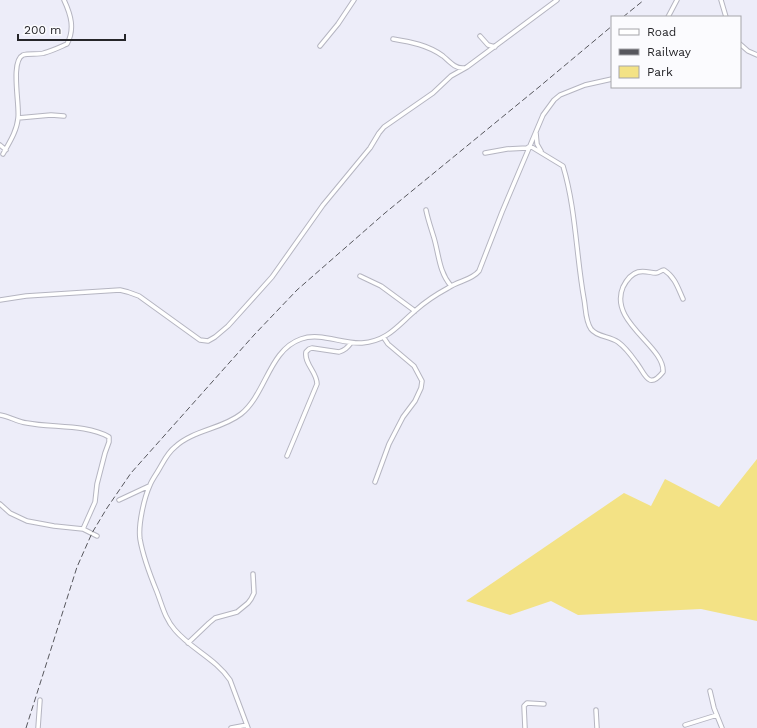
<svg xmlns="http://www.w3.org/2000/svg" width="757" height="728" font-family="'Work Sans',sans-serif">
<rect width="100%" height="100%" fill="#ededf9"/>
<path fill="#f3e285" d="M757,459V621L701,609L578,615L551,601L510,615L466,601L624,493L651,506L665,479L719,507Z"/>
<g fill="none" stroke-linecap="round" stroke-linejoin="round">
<g stroke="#b5b5c1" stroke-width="5.5">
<path id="minor" d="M721,0L726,17
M668,17L677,0
M480,36L488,45L495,47
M393,39C411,42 428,45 443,56C449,61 455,69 464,68
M740,44L748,51L757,55
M320,46L338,24L354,0
M18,118L51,115L64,116
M536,133L537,144L541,151
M0,145L6,150
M485,153L507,149L527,148L530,146L563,166C576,209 576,255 584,299C586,309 585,320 591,329C597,337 609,336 618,342C625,347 631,355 636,362C645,373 648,391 663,372C665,346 608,322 623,287C626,281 631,274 638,272C645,270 650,273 656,273C659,273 661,270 664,270C675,277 678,288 683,299
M3,154C9,143 17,131 18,118C20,106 10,61 23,55C29,53 38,55 44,53C52,51 60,47 67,44C75,29 71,15 64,0
M426,210C428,220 431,228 434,238C439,255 439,272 451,286
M360,276L381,286L415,311
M0,300L26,296L120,290L128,292L139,296L200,340L208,341L215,337L228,326L272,277L323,205L370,148L379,133L384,127L433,93L451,76L467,67L557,0
M0,415C9,416 17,422 27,423C52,428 86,424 109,437V442L105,453L97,484L95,502L83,529
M287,456L317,384C317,372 304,364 306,352L309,349L312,348L339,352C345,350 347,348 351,343
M375,482L389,444L403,417L415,401L421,388L422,381L414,366L388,344L384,338
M119,500L149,486
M0,504L10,513L27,521L54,526L83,529L97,536
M188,643L209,623L215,618L237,612L248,603L251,599L254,593L253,574
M710,691L714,708L722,728
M596,710L597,728
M685,725L717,715
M38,728L40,700
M231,728L247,725
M248,728L230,680C216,659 191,649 175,630C165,619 162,605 157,592C150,575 143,557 140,539C138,525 144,498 150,485C152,480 155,476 158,471C163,463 167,453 175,447C193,430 222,429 241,414C266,394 269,350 301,339C320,332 342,344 362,343C388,341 398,325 416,310C426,301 437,294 448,288C458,281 472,280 479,271L502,212L543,115L554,100L560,95L585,85L612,79
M525,728L524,706L527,703L544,704"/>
</g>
<use href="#minor" stroke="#fff" stroke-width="3.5"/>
<path stroke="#57575d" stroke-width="1" stroke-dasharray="6 3" stroke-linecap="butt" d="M623,17L644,0
M26,728L77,567L92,533L107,508L131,473L254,335L297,290L385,213L539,87L612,26"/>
</g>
<rect x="611" y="16" width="130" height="72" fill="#fbfbfe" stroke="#a5a5a9"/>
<rect x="619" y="29" width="20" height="6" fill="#ffffff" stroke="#a5a5a9"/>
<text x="647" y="36" font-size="12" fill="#252529">Road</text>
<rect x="619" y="49" width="20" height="6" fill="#57575d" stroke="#a5a5a9"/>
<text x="647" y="56" font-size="12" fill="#252529">Railway</text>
<rect x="619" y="66" width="20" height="12" fill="#f3e285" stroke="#a5a5a9"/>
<text x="647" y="76" font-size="12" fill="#252529">Park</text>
<path d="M18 34v6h107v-6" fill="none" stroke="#252529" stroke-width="2"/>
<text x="24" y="34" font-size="12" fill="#252529" stroke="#fbfbfe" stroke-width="3" paint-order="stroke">200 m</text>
</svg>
